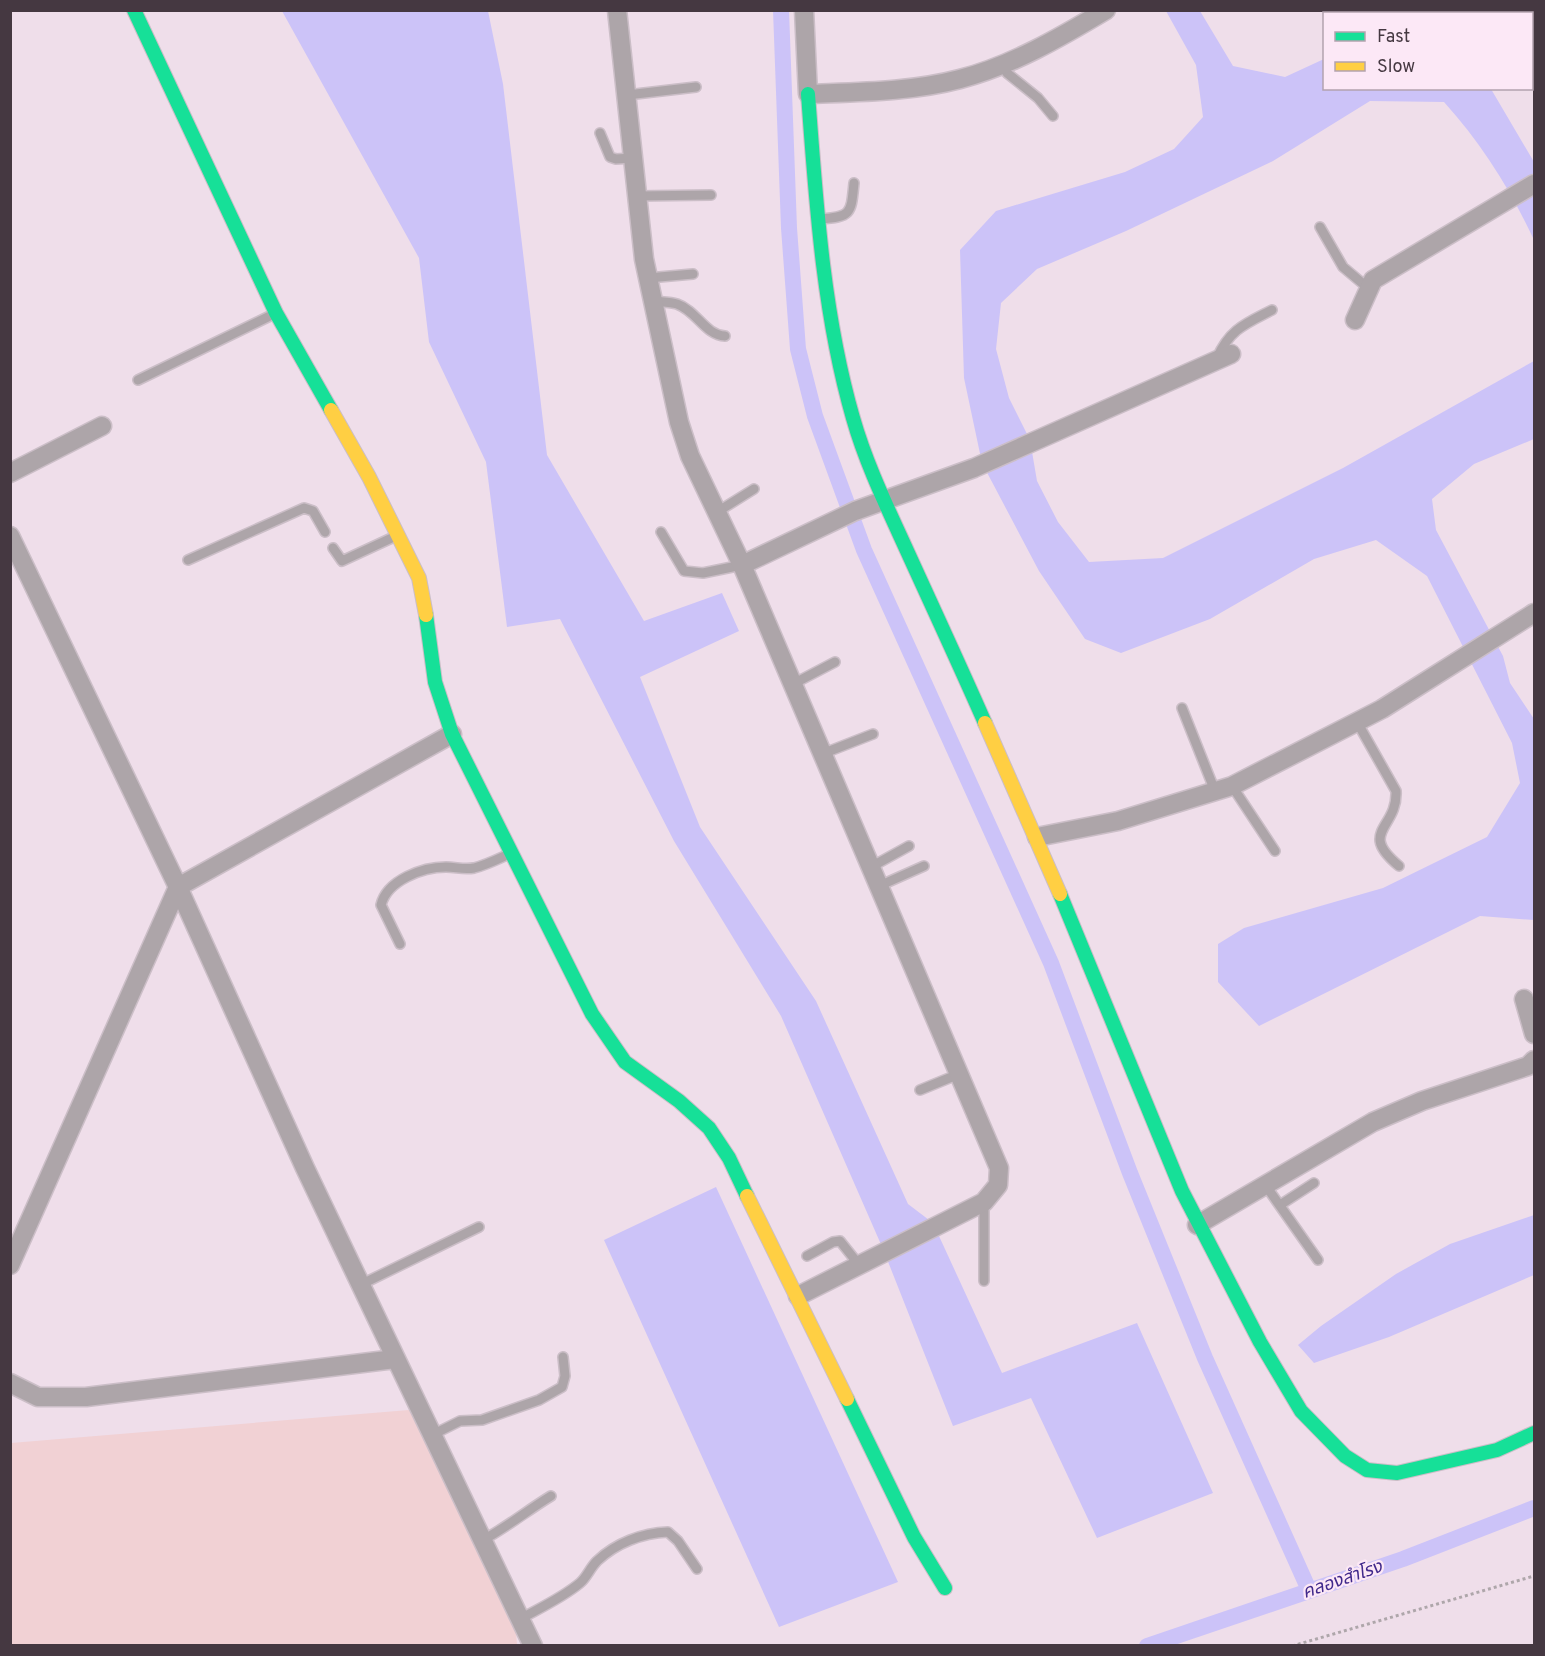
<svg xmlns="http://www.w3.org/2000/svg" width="1545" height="1656" font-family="Overpass,'Noto Sans Thai',sans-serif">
<rect width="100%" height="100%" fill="#efdeea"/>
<path fill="#f1d1d4" d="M409,1410L515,1619L517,1645L11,1646V1443Z"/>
<path fill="#ccc3f8" d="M282,11H488L503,84L547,455L644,621L722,593L739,631L640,677L700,827L816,1001L908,1204L933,1223L1002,1373L1137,1323L1213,1493L1097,1538L1031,1398L953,1426L883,1249L781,1016L674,841L560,619L507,627L486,462L429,342L419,258Z
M1166,11H1200L1233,66L1285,77L1324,59V88L1491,89L1534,162V240C1510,189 1482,144 1444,102L1370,101L1273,161L1126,231L1037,269L1001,303L996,349L1009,398L1030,440L1037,481L1058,522L1089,562L1163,558L1343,468L1534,361V439L1474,464L1432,499L1436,530L1503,656L1510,683L1534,719V920L1480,916L1259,1026L1218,982V944L1244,928L1383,888L1487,837L1520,783L1512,743L1427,576L1376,540L1314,559L1210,619L1121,653L1085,639L1039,571L982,463L964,378L960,250L996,211L1125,172L1174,149L1203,117L1196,65Z
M716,1187L898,1582L779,1627L604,1240Z
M1534,1215V1275L1389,1337L1314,1363L1298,1345L1321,1326L1396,1274L1450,1244Z"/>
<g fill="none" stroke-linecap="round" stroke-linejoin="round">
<path stroke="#ccc3f8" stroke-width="16" d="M781,10L789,228L798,349L815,416L864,550L1051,963L1130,1173L1205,1358L1309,1590
M1147,1646L1403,1559L1534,1508"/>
<g stroke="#cbbec7" stroke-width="12">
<path id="lane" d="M1002,63L1007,73L1038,98L1053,116
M627,95L696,87
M600,133L610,157L616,159L633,158
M637,196L711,195
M820,219C852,217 851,213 854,183
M1320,227L1343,267L1368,288
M648,278L693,274
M653,301C660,302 670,302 677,304C697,311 705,335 725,336
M1217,358C1230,329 1245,324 1272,310
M138,380L274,314
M717,512L754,489
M661,532L684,571L703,573L742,565
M333,548L342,561L396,536
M188,560L304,508L313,511L325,532
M793,684L835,662
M1182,708L1215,791
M1357,722L1396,791C1398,829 1357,831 1399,866
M822,754L873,734
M1232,786L1275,851
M871,867L909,846
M879,886L924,866
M400,944L381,905C387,880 423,867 446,867C456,867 464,870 474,868C486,865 498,859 509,854
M920,1090L959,1074
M1266,1186L1318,1260
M1280,1205L1314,1183
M807,1256L833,1242L840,1241L860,1266
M984,1281V1202
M360,1285L479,1227
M432,1435L460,1421L482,1420L539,1400L562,1387L565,1376L563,1357
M483,1540C507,1527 528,1510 551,1496
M520,1619C540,1608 562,1598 580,1583C587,1577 590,1568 597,1561C616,1543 642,1533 668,1532L678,1541L697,1569"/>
</g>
<g stroke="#cbbec7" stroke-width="21">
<path id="street" d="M617,10L644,259L679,422L690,456L742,565L999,1168L998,1185L984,1202L798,1296
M804,10L808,94C859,92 911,92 960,79C1011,66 1061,37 1106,10
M1355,320L1373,280L1534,184
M10,473L102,426
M10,536L178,887L305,1168L533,1646
M742,565L855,511L974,468L1231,354
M1037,837L1118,821L1232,786L1382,709L1534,613
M1524,999L1534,1034
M1197,1225L1373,1122L1422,1101L1528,1066L1534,1060
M10,1265L178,887L452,734
M10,1383L38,1397H86L395,1359"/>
</g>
<g stroke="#cbbec7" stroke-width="16">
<path id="fast" d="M134,10L276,313L331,410
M808,94C816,202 823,314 853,418C866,464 888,509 908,553C934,610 960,666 985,723
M426,615L435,682L452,734L592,1014L625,1062L679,1101L709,1128L729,1158L747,1196
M1060,894L1182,1191L1260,1342L1301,1411L1345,1456L1367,1470L1397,1473L1497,1450L1534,1433
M847,1399L914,1537L945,1588"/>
</g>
<g stroke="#cbbec7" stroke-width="16">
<path id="slow" d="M331,410L369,477L419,578L426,615
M985,723L1060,894
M747,1196L847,1399"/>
</g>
<path stroke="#aea6aa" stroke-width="3" stroke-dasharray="3 3" stroke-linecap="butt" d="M1292,1646L1534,1576"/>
<use href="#lane" stroke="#ada5a9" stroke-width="9"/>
<use href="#street" stroke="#ada5a9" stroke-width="18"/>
<use href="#fast" stroke="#16e098" stroke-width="14"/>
<use href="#slow" stroke="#ffcf43" stroke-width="14"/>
</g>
<g text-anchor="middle" stroke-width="4.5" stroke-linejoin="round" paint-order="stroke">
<g font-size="18" font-style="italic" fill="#41298c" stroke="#fce8f6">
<text transform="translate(1342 1579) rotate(-19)" y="6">คลองสำโรง</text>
</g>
</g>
<rect width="1545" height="1656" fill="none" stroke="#453841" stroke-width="24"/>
<rect x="1323" y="12" width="210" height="78" fill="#fce8f6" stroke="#b3a2ae" stroke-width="1.5"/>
<rect x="1335" y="32" width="30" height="9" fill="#16e098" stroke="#b3a2ae" stroke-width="1.5"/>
<text x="1377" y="42" font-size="18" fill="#453841">Fast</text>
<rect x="1335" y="62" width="30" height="9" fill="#ffcf43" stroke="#b3a2ae" stroke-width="1.5"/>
<text x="1377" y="72" font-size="18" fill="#453841">Slow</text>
</svg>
